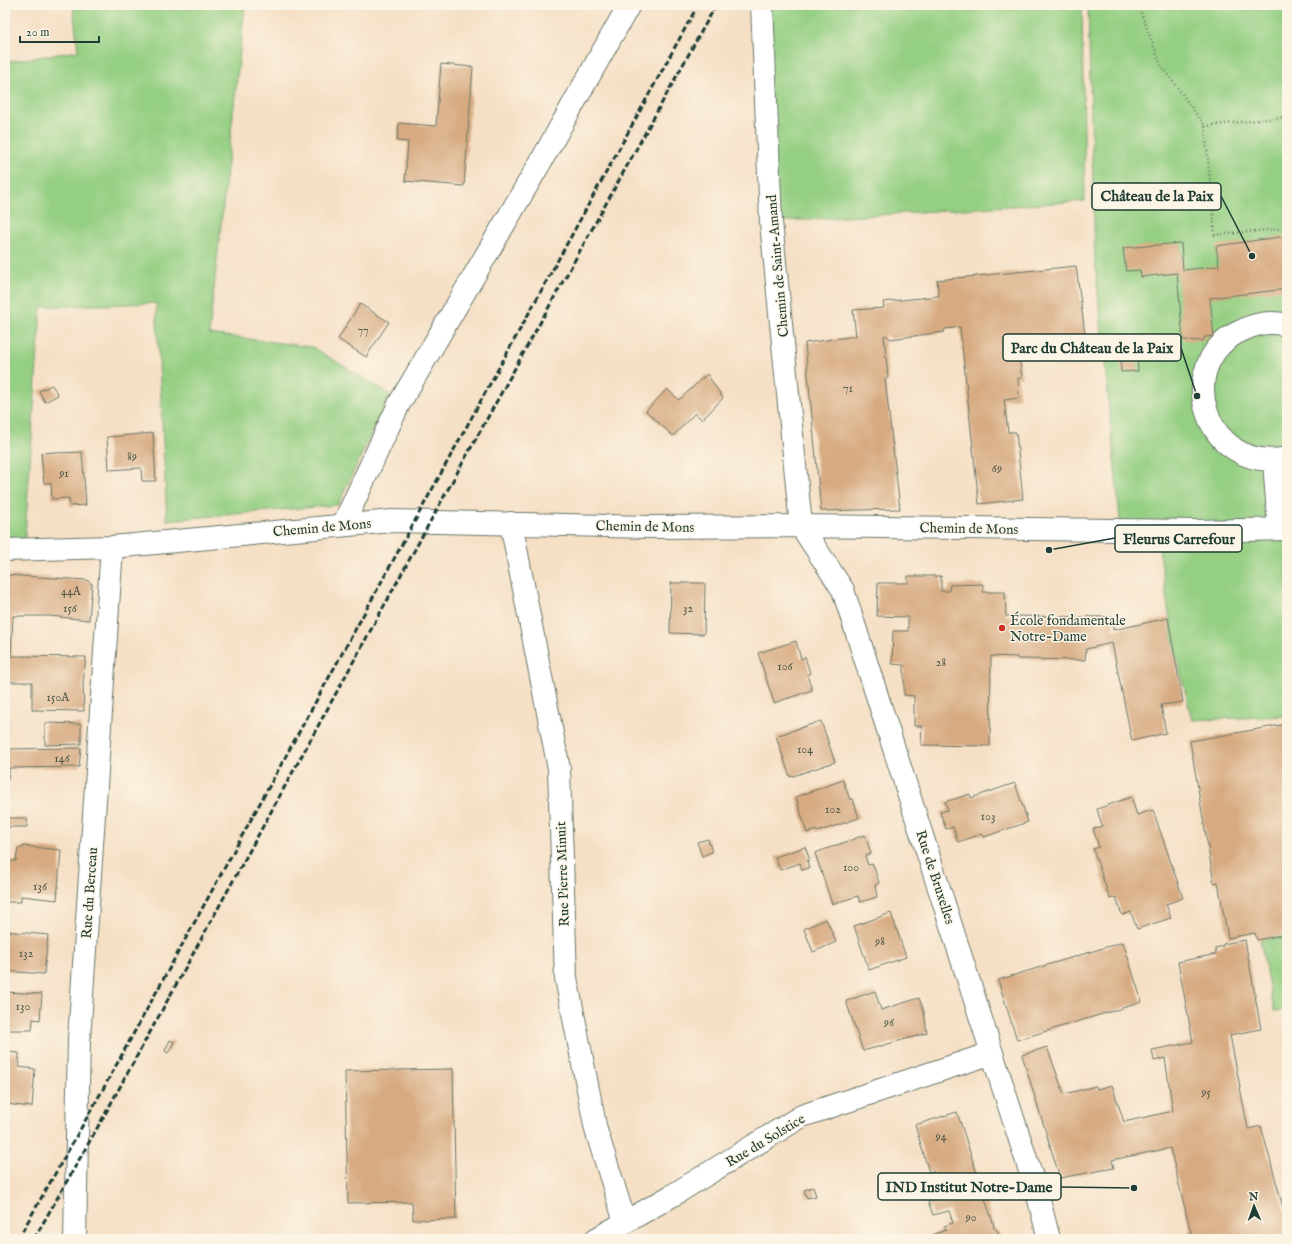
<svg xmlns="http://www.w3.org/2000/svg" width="1292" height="1244" font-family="'IM FELL English',serif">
<rect width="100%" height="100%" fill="#fcf5e5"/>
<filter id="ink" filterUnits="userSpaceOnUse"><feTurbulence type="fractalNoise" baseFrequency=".025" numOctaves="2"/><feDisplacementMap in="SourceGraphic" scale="8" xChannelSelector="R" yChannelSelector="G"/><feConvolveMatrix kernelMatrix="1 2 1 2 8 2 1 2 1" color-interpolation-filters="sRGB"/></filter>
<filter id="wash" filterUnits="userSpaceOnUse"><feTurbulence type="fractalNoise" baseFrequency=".012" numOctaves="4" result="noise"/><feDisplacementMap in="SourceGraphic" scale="16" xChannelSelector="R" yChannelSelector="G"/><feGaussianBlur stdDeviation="0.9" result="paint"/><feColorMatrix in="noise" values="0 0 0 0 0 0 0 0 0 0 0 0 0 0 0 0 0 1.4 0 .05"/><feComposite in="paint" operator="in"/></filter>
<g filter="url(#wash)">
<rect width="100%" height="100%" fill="#f5e0c6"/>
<path fill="#95cf83" stroke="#5a865c" d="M73,5H245L209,334L312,347L390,394L338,505L167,520L156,303L41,307L24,550H5V62L78,51Z
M762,5H1082L1085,201L771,222Z
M1088,5H1287V716L1192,720L1173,641L1159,547L1196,531L1121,530L1095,262Z
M1287,936V1010L1274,1011L1260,940Z"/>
<g id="blocks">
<path fill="#d7aa81" d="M441,64L473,67L464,186L405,181L408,142L397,141L399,123L436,126Z
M1287,236V289L1210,298L1214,336L1205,337L1203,341L1183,340L1177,273L1141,277L1140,270L1126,271L1123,248L1181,243L1183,270L1219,266L1216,246Z
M1076,266L1087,349L1019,355L1022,378H1018L1019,398L1004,400L1008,432H1016L1023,499L979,504L960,327L945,329L944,332L891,339L886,335L884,336L888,378L885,379L900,509L821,511L805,343L856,336L853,310L884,308L883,302L939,296L937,280Z
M360,304L389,322L366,357L338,339Z
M1136,342L1138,371L1121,372L1120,343Z
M707,374L723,398L702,420L695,413L673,436L646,411L667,389L679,400Z
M52,385L58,395L45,402L39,391Z
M153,433L156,481H142L141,468L109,470L107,437Z
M55,452V453L82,452L86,505L70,506L69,498L52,499L51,483H44L41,453Z
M5,575L87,580L92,584L89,620L50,616H13L11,656L86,657L83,683L84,711L32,710V682H5Z
M908,576H941V591H949L950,585L983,584V592H1005L1006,616L1113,617V630L1168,618L1183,702L1161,705L1166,733L1132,741L1112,643L1086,649L1085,660L1018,659L1017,657L991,656L990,746L921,745L922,726H914V696L904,695V665L892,664L893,631H908V617L877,616L878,583H908Z
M671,583H705L704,634L670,633Z
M796,641L801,659L805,657L810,673L807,675L812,690L774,703L758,653Z
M821,721L835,762L790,777L776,736Z
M5,723H8L7,735H5Z
M45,723L81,724V744L45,745Z
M1287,724V934L1257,940L1255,933L1228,938L1218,882L1214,883L1190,741Z
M81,748L79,767L9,768L8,780H5V749Z
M843,780L850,800L853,799L859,818L817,832L816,830L807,833L796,797Z
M1015,783L1028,822L984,837L982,834L958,842L953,827L946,829L940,812L948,810L945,802L970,794L971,798Z
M1131,797L1137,815L1153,810L1183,898L1166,904L1171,918L1137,929L1131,912L1122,915L1116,897L1110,899L1093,849L1099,847L1093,829L1102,826L1097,809Z
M8,818H27V827H8Z
M865,835L871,854L865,856L868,865L873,864L879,883L875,885L877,897L860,902L858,896L832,904L815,853Z
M708,839L712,852L702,856L697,842Z
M23,846L61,850L57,900L21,896V902H5V861H16L18,848H23Z
M805,847L810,860L807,861L809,868L802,870L800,863L780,870L775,857Z
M891,913L906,957L869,970L854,926Z
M826,919L836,942L813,952L804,929Z
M5,931L48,935L44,974L5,971Z
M1245,940L1261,1029L1230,1035L1248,1129L1261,1126L1284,1211L1287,1210V1239H1169L1191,1233L1170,1148L1112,1160L1114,1168L1060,1178L1022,1055L1047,1047L1064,1094L1096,1086L1097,1089L1112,1085L1124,1122L1173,1111L1165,1058L1154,1061L1152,1050L1193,1042L1178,962L1216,954L1215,948L1223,946V944Z
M1123,942L1142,1002L1017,1040L998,980Z
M875,991L881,1010L919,998L924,1012L927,1033L863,1051L846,1001Z
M5,992L42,994L40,1020L33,1019L32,1030H5Z
M170,1040L174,1042L168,1053L165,1051Z
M5,1052L19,1053V1067L35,1069L32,1107L5,1104Z
M453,1069L456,1219L413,1220L412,1202L348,1203L345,1071Z
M957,1112L994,1226L993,1227L998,1231L1001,1239H933L932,1235L946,1230L944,1226L953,1223L949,1211L933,1215L928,1201L935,1199L931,1185L937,1182L933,1171L929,1172L915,1125Z
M813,1187L816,1196L807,1198L804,1190Z"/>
</g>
</g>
<g filter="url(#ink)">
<use href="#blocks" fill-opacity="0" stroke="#6a7667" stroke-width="1"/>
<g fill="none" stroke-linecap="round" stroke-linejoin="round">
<g stroke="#6a7667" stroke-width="24">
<path id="minor" d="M762,5L771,222L801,526L843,590L1038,1196L1049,1239
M1287,325C1271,321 1257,323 1243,330C1169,362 1206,475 1287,458
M1274,461L1279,529
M511,523L559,769L566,978L596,1130L625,1222
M343,525L399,404L540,163L629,5
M5,550L112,547L392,521L649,527L801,526L1196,531L1287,529
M75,1239L79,1039L112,547
M596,1239L673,1195L802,1116L992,1053"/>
</g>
<path stroke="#6a7667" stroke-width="2.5" stroke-dasharray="1 3" stroke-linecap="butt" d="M1138,5L1161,65L1205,126L1215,235L1287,228
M1205,126L1287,117"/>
<use href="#minor" stroke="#fff" stroke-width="22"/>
<path stroke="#1f3d34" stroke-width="3" stroke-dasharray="6 3" stroke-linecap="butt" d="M18,1239L102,1091L698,5
M34,1239L104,1116L447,491L716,5"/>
</g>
</g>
<circle fill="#c8321e" stroke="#fcf5e5" stroke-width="1.5" cx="1002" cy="628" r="4"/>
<g text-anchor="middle" stroke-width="3" stroke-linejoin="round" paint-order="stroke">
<g font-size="12" fill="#4d5847">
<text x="363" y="334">77</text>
<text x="848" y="392">71</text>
<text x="132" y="460">89</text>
<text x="997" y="472">69</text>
<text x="64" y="477">91</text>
<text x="71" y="595">44A</text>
<text x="70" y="612">156</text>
<text x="688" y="612">32</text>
<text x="941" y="666">28</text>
<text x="785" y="670">106</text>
<text x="58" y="701">150A</text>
<text x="805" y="753">104</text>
<text x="62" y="762">146</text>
<text x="833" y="813">102</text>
<text x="988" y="820">103</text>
<text x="851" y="871">100</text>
<text x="40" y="890">136</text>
<text x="880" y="945">98</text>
<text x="26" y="957">132</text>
<text x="23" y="1010">130</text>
<text x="889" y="1026">96</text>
<text x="1206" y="1096">95</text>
<text x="941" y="1140">94</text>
<text x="971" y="1221">90</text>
</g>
<g font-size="14" fill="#1f3d34" stroke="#fcf5e5">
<text transform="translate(777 266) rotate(-95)" y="5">Chemin de Saint-Amand</text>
<text transform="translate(645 526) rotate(1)" y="5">Chemin de Mons</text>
<text transform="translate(322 527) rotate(-5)" y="5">Chemin de Mons</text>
<text transform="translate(969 528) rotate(1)" y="5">Chemin de Mons</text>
<text transform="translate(562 874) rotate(-92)" y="5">Rue Pierre Minuit</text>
<text transform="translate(936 877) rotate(72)" y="5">Rue de Bruxelles</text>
<text transform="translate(89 893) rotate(-86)" y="5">Rue du Berceau</text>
<text transform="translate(765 1140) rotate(-31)" y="5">Rue du Solstice</text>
</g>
<g font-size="14" fill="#1f3d34" stroke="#fcf5e5" text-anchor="start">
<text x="1010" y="625">École fondamentale<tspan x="1010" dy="16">Notre-Dame</tspan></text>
</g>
</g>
<path fill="none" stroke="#1f3d34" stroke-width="1.5" d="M1252 256L1221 196M1197 396L1181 348M1049 550L1115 538M1134 1188L1061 1187"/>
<g fill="#1f3d34" stroke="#fcf5e5" stroke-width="1.5">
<circle cx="1252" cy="256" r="4"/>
<circle cx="1197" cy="396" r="4"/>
<circle cx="1049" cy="550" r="4"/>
<circle cx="1134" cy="1188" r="4"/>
</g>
<g fill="#fcf5e5" stroke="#1f3d34" stroke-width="1.5">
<rect x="1092" y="183" width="129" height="27" rx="4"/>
<rect x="1003" y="334" width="178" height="27" rx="4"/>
<rect x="1115" y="525" width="127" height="27" rx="4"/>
<rect x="878" y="1173" width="183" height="27" rx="4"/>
</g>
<g font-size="15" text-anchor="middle" font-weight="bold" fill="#1f3d34">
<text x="1157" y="201">Château de la Paix</text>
<text x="1092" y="353">Parc du Château de la Paix</text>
<text x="1179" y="544">Fleurus Carrefour</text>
<text x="969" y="1192">IND Institut Notre-Dame</text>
</g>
<rect width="1292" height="1244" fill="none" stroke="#fcf5e5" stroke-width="20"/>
<g transform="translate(1254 1206) rotate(358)" stroke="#fcf5e5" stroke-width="3" paint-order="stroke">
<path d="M0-3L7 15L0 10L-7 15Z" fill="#1f3d34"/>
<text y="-6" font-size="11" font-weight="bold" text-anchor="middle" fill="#1f3d34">N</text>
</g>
<path d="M20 36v6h79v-6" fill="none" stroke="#1f3d34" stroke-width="2"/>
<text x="26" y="36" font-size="12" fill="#1f3d34" stroke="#fcf5e5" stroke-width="3" paint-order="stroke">20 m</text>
</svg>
